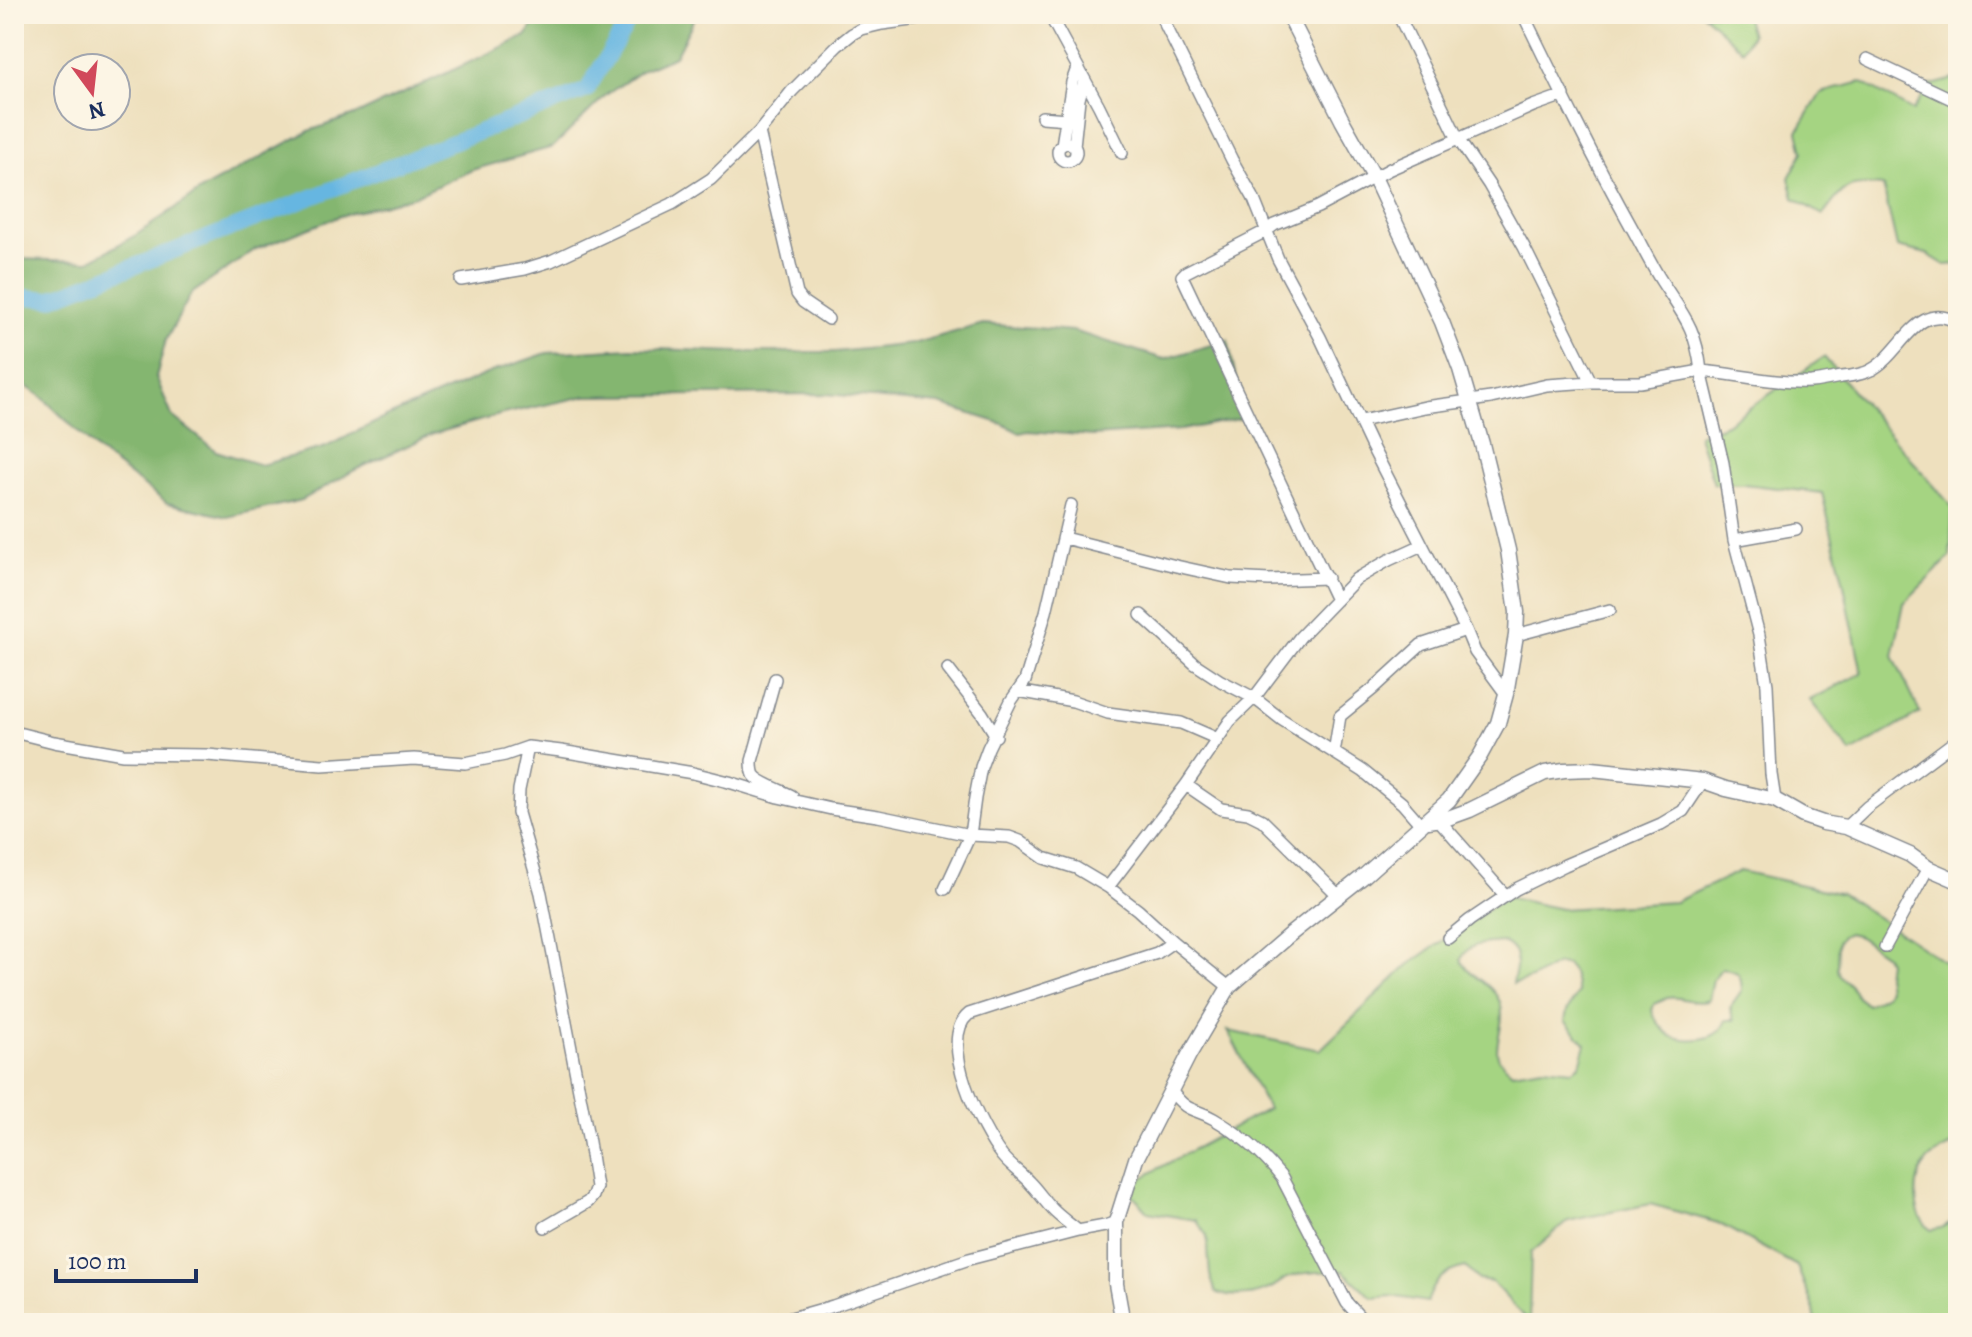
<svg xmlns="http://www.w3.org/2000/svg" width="1972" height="1337" font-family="Alegreya,serif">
<rect width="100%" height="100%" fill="#fcf5e5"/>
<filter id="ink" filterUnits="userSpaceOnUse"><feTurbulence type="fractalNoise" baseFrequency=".0125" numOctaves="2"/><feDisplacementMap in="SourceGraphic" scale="16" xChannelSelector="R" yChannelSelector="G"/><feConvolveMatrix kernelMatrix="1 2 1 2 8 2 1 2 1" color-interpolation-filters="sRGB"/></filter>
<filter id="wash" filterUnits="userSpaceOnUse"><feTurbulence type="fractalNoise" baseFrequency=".006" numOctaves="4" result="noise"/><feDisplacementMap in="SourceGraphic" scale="32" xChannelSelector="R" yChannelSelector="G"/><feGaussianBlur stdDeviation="1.8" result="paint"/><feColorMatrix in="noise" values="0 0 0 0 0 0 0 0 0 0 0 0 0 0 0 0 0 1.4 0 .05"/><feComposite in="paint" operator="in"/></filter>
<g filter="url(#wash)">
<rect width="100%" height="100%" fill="#eee0be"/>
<path fill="#a5d482" stroke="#608270" stroke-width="2" fill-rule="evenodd" d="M1703,14H1745L1751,35L1742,50Z
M1958,78V264L1945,265L1927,254L1897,247L1883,186C1845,182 1845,187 1823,215L1794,198L1789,178L1803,152L1798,131L1821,93L1861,82L1913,111L1928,86Z
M1824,357L1953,508L1950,557L1904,603L1893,656L1920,713L1851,753L1810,700L1862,673L1843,580L1822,493L1743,484H1714L1698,435L1726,424Z
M1740,871L1842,894L1958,971V982L1950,995L1958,1006V1142C1949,1147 1937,1152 1929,1159C1912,1176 1911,1215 1931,1230L1941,1228L1958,1218V1323H1816L1814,1310L1797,1266L1718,1223L1650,1204L1568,1221L1531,1253L1529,1322L1492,1282L1478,1280L1466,1267C1442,1272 1436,1279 1427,1302L1391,1296L1373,1298L1343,1271C1325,1272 1304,1271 1287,1278C1282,1280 1277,1285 1271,1288C1252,1297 1236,1297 1216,1293L1210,1275L1207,1236L1196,1220L1148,1212L1135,1197L1121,1192L1159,1168L1268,1109L1228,1031L1320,1050L1408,965L1506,897L1561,909L1675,902ZM1848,933L1856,935L1885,955L1888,962L1886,975L1888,989L1885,995L1867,1005L1857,997L1850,985L1840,976L1837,969L1838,942L1842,936ZM1503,942C1523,953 1516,965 1513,984L1531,979L1557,964L1567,965L1573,973L1578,993L1567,1011L1565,1021L1586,1044L1580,1065L1573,1070L1543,1067L1512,1072C1508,1068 1502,1064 1499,1059C1492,1046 1507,1021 1500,1002C1492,983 1470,977 1461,960C1468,941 1486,944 1503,942ZM1722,968C1739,972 1741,972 1742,991L1730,1008L1734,1020H1726C1720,1038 1701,1041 1684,1039C1680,1038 1674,1038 1671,1036C1662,1030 1656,1020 1652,1011L1654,1004C1655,1004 1666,999 1667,998C1681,995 1695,1006 1709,1000L1713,979Z"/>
<path fill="#84b670" stroke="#507267" stroke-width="2" d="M541,14H697L675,56L644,69L606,95L553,147L472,170L415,196L340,216L256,249L191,294L166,340L156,377L172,416L216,451L261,465L326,447L386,417L491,372L547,353L631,348L738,352H835L912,344L983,324L1073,331L1164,359L1228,340L1244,418L1181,430L1093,436L1028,431L1020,433L1003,424L939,404L825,394L586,396L503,414L433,434L355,470L302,500L227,517L167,503L100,453L42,397L14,378V259L89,261L136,235L206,187L309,131L363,112L526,36Z"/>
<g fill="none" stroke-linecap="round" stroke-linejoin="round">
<path stroke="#66b6e1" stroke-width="16" d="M14,296L50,299L587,90L633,14"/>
</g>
</g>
<g filter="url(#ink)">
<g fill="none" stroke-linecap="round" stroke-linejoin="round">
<g stroke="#84888e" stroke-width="14">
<path id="street" d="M1049,14L1099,106L1122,153
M1160,14L1232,160L1253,197L1278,259L1320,337L1371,445L1466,630L1475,652L1506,694
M1398,14L1458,139L1489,185L1524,247L1591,382
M1867,59L1958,102
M1042,117L1067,119
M759,132L797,294L803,302L828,319
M1058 152a9 9 0 1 1 18 0a9 9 0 1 1-18 0Z
M1062,145L1072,82L1077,68
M1074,146L1079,99L1084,81
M461,280L525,269L551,261L672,204L711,179L759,132L792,91L837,46L852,34L861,29L882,24L956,14
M1361,421L1425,407L1491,398L1547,385L1591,382H1640L1701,371C1696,328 1684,316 1662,282C1651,265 1642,246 1632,228C1593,158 1558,86 1523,14
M1064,538L1176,566L1231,578L1269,580L1327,578
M1734,540L1796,529
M1336,600L1182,276L1186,272L1266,231L1274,225L1318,207L1390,169L1533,106L1564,95
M1141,615L1195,664L1221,681L1254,698L1281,719L1363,771L1402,803L1422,826
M1516,635L1610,610
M948,669L982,713L996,736
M775,679L752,761C752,765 752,771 754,775C759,783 783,791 792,796
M1018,691L1073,701L1108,713L1181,723L1218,739
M14,732L54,742L123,754L207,755L322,765L414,759L465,763L505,755L528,747L561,751L693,773L729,782L778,797L831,809L878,816L970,835L1009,837L1020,841L1044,858L1076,868L1108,887L1138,910L1173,942L1229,987
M528,747L519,790L518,813L541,893L589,1142L596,1187L593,1196L588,1202L545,1227
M1334,753L1340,716L1373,689L1421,645L1466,630
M1186,785L1221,809L1248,813L1262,820L1339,896
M1775,800L1771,774L1767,685L1759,635L1734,540L1723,463L1701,371C1737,374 1774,384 1811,382C1821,381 1831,379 1841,377C1851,376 1862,375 1871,370C1902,354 1917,298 1958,323
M1438,819L1505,895
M1846,827L1867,807L1958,739
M1108,887L1186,785L1230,721L1254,698L1300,637L1356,579L1389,560L1422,545
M945,889L970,835L975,798L981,767L988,748L1011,701L1025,681L1046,612L1071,505
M1448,938L1470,920L1516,889L1565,865L1661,824L1683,811L1703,781
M1885,947L1928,868
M1172,1092C1189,1114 1193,1107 1214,1119C1240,1134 1264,1155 1282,1178L1347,1303L1365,1323
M1078,1231C1070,1224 1061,1218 1054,1211C1045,1202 1038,1191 1029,1182C1021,1173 1010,1166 1002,1156C982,1131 936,1040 969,1014L1157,953L1173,942
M774,1323L833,1306L969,1259L1078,1231L1105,1226L1116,1222"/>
</g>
<g stroke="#84888e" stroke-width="17">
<path id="secondary" d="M1428,821L1448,818L1470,810L1545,773L1564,770L1592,769L1703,781L1726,789L1775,800L1803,816L1823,823L1846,827L1910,855L1928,868L1958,881
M1123,1323L1116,1284V1222L1136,1159L1189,1055L1229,987L1288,936L1365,875L1449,800L1480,756L1498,723L1506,694L1516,635L1517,612L1508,550L1482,444L1460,369L1442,322L1374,177L1342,120L1288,14"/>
</g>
<use href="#street" stroke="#fff" stroke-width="11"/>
<use href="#secondary" stroke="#fff" stroke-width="14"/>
</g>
</g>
<rect width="1972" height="1337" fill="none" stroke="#fcf5e5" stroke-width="48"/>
<g transform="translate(92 92) rotate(165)"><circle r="38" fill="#fcf5e5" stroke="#a2a6af" stroke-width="2"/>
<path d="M0-6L14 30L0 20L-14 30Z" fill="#d1495b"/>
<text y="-12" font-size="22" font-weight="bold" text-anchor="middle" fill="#1b2f5e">N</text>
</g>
<path d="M56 1269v12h140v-12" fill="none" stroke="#1b2f5e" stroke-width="4"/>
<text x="68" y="1269" font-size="24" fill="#1b2f5e" stroke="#fcf5e5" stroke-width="6" paint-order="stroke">100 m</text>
</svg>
